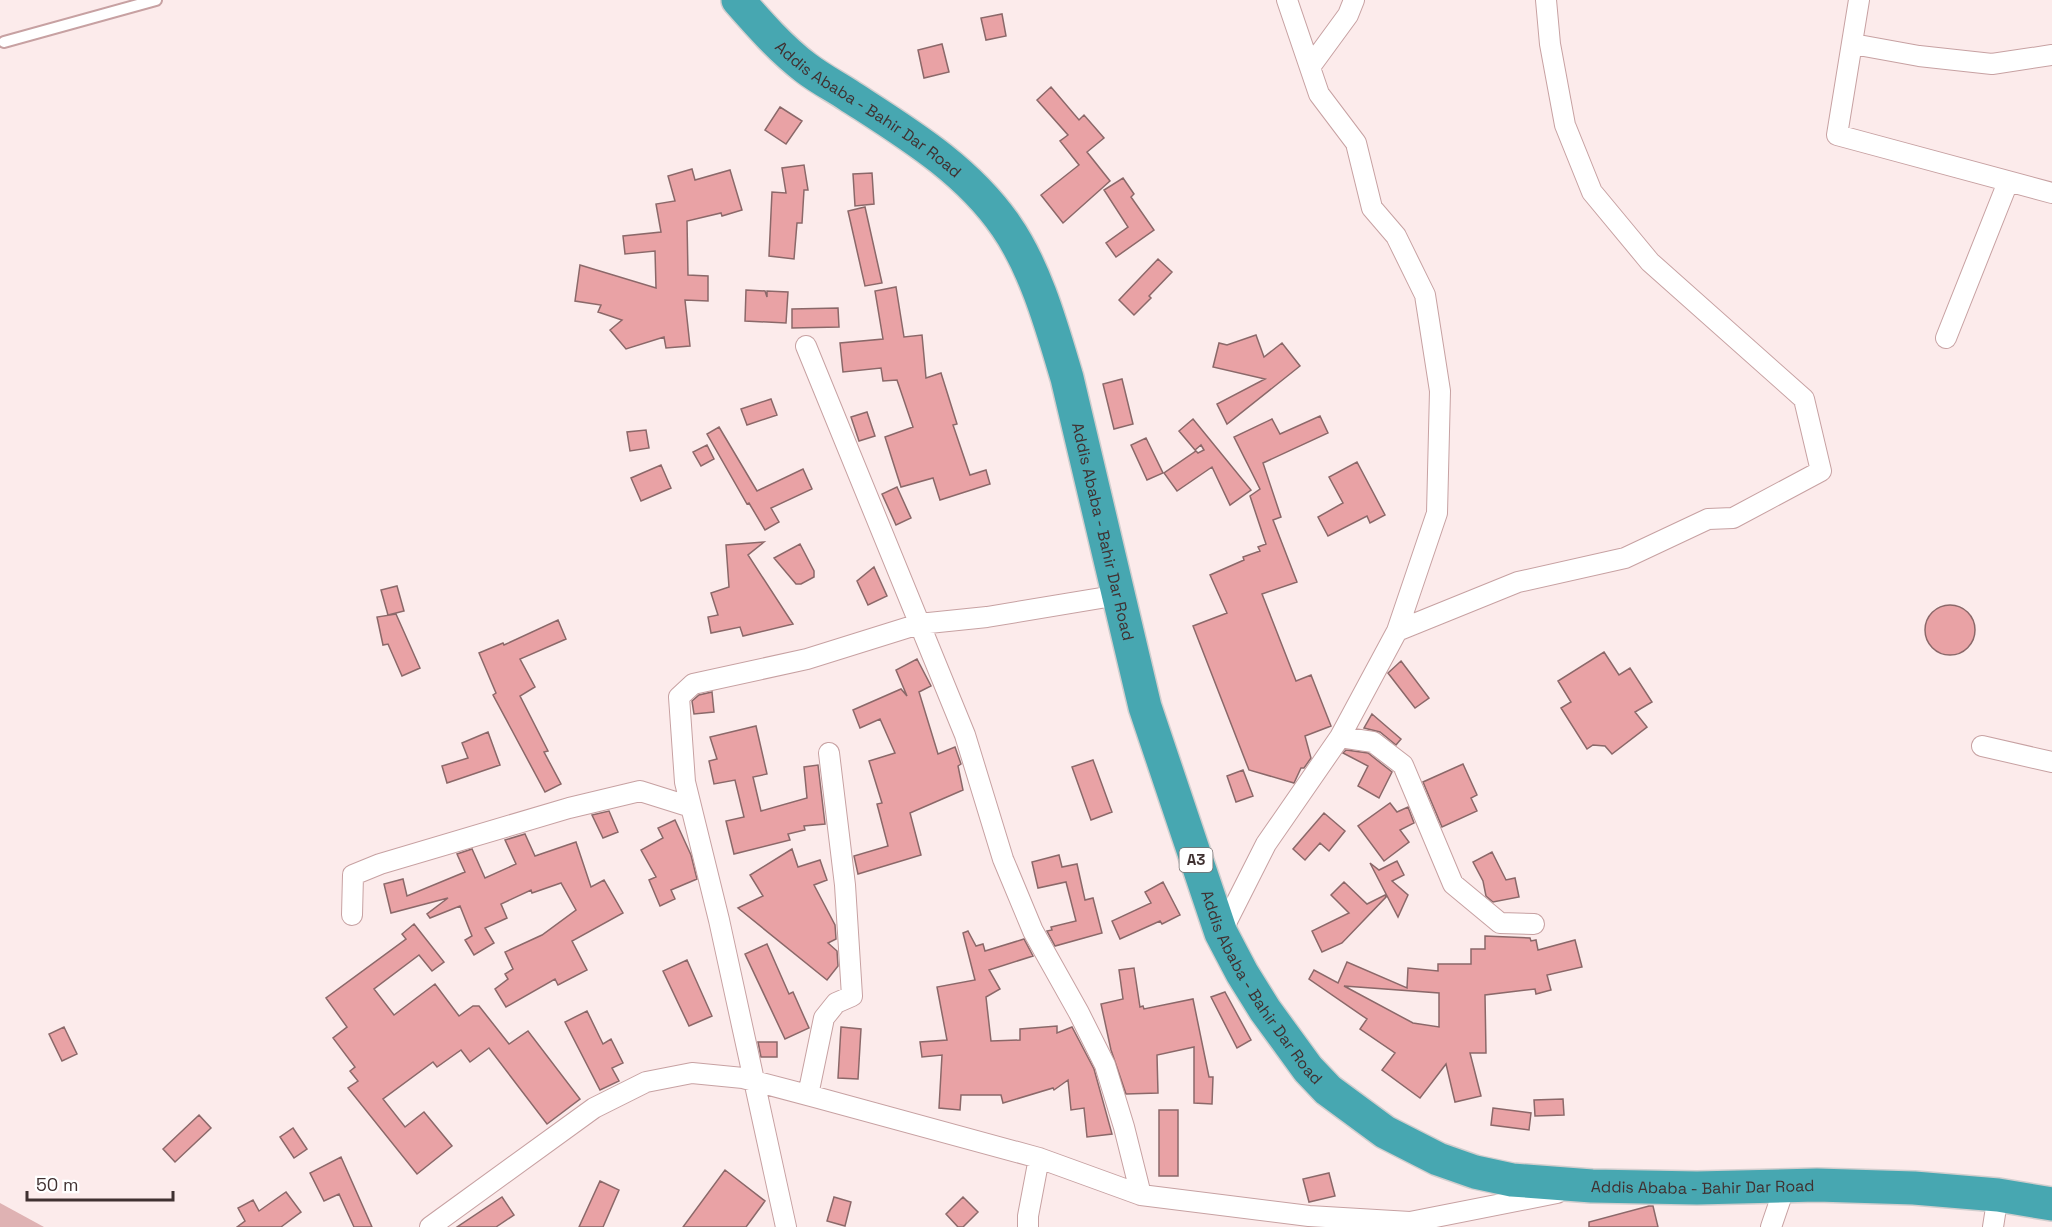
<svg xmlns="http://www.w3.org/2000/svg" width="2052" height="1227" font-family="'Space Grotesk',sans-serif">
<rect width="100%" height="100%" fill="#fcebeb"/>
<path fill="#dfb2b3" d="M0,1203L44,1227H0Z"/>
<path fill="#e9a2a5" stroke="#8b6869" stroke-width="1.5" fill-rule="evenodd" d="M1002,14L1006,36L986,40L981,18Z
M942,44L949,72L924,78L918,50Z
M1051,87L1079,120L1084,115L1104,138L1087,152L1110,181L1063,223L1041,195L1079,165L1060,141L1068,135L1037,100Z
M780,107L802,121L786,144L765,130Z
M804,165L808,190H804L802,223H797L794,259L769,256L772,192L786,193L782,168Z
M692,169L695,180L730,170L742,210L722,216L721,213L687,221L688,275L708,276V301L685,300L690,346L666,348L664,337L626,349L610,330L622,320L598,312L601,305L575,301L580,265L656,288L655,251L625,254L623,236L661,232L656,204L675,201L668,176Z
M872,173L874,204L855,206L853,174Z
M1123,178L1134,194L1131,197L1154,230L1116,257L1106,243L1128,227L1104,190Z
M865,207L882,283L865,286L848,211Z
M1158,259L1172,272L1149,296L1151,298L1134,315L1119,300Z
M896,287L904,337L922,335L926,378L941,373L957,424L953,425L970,475L986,470L990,484L940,500L933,478L901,487L885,437L913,427L897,380L883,381L881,368L843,372L840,343L883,339L875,291Z
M746,290L765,291L767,297V291L788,292L786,323L745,321Z
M838,308L839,327L792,328V309Z
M1256,335L1264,357L1282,343L1300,366L1227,424L1217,404L1265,379L1213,367L1219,343L1227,345Z
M1122,379L1133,424L1114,429L1103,384Z
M771,399L777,415L747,425L741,409Z
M867,412L875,436L859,441L851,417Z
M1320,416L1328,433L1263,463L1281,517L1273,520L1297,582L1262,594L1296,681L1311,675L1331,726L1305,736L1311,758L1304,768H1301L1294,783L1249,770L1193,626L1227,613L1210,575L1244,560L1243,557L1260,551L1258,547L1266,544L1250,496L1260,489L1234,437L1272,419L1280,434Z
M1193,419L1251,490L1230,505L1212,467L1177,491L1164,473L1196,451L1198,453L1204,450L1201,445L1195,450L1179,431Z
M719,427L757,491L803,469L812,489L771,508L779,522L765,530L749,503L747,504L707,434Z
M646,430L649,448L630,451L627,432Z
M1146,438L1163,473L1147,480L1131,445Z
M707,445L714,459L701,466L693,452Z
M1357,462L1385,515L1370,523L1367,516L1328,536L1318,517L1343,503L1329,477Z
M661,465L671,488L641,501L631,478Z
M897,487L911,518L896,525L882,494Z
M764,542L748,555L793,624L743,636L740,627L711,633L708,617L718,615L711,593L729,587L726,545Z
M800,544L814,571V577L801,584H796L774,558Z
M874,567L887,596L868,605L857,581Z
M397,586L404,611L388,615L381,590Z
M1925 630a25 25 0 1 1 50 0a25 25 0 1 1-50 0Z
M396,614L420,668L402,676L388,644L383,645L377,617Z
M558,620L566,639L520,659L535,687L520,696L548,751L544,752L561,784L545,792L493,695L496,693L479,653L503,643L504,645Z
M1604,652L1619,675L1630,668L1652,702L1635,712L1647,727L1612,754L1605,746L1593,745L1587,749L1561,708L1571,702L1558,681Z
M917,659L931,686L919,692L938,754L955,747L961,764L958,766L963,790L910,813L921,855L858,874L854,856L888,846L877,804L882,803L869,761L895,753L880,719L860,728L853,710L901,689L907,696L896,670Z
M1401,661L1429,698L1415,708L1388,673Z
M712,692L714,712L694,714L692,701L699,695Z
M1372,714L1401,739L1396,745L1380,732L1364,728Z
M756,726L767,774L753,777L761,811L807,798L804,767L818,765L825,824L804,826L805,830L788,834L790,840L734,854L726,821L744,817L735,780L714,784L709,761L717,759L710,737Z
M488,732L500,765L447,783L442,766L468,758L462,743Z
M1346,750L1368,753L1392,772L1379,798L1358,786L1368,766L1343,753Z
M1093,760L1112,812L1091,820L1072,767Z
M1463,764L1477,795L1471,798L1477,811L1442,827L1423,782Z
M1243,770L1253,796L1236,802L1227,776Z
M1390,803L1397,812L1408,807L1414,823L1400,830L1409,842L1384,861L1358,826Z
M609,811L618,832L603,838L592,815Z
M1324,813L1345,831L1329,851L1320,843L1305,860L1293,849Z
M675,820L691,855L697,879L671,890L675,899L660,906L649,880L656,877L641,850L663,838L658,828Z
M525,834L535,856L576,842L591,887L604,880L623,913L572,941L587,970L558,985L555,979L506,1007L495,989L508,979L505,974L513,969L505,952L542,935L576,910L561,883L532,893L531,890L501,904L507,918L485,928L494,943L474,955L465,940L472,936L460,906L430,918L427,914L448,898L391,913L384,884L403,879L407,896L465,872L457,854L472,849L485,878L516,864L505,840Z
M792,849L798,867L820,860L827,880L814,885L835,925L836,939L828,943L837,951L838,966L827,980L738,908L763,896L750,875Z
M1492,852L1506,880L1515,878L1519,897L1493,902L1486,896L1483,881L1473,862Z
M1059,855L1062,867L1077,864L1085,900L1093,898L1102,933L1055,946L1047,931L1052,930L1051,927L1076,921L1066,882L1038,888L1032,862Z
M1397,861L1404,875L1392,881L1408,895L1398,917L1370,863L1379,870Z
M1163,882L1180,915L1162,924L1160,921L1120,939L1112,921L1151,903L1145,892Z
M1344,882L1367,904L1385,895L1386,897L1342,943L1322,952L1312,931L1349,913L1331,895Z
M414,924L444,962L432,971L419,955L374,989L394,1015L435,984L459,1016L473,1006H479L509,1044L528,1031L580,1099L547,1124L489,1048L470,1062L461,1050L437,1067L433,1062L383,1099L405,1127L424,1112L452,1146L417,1174L348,1088L358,1081L350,1071L355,1067L333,1038L347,1027L326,998L406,939L402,934Z
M968,931L976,946L983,944L985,951L1024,939L1033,956L989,970L1000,989L986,997L991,1041L1020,1040V1029L1057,1026V1033L1072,1027L1094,1069L1112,1134L1087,1137L1084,1108L1071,1110L1068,1080L1054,1090L1053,1088L1003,1103L1001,1095H961L960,1110L939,1108L942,1055L922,1057L920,1042L947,1040L937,987L975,980L963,933Z
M1485,936L1530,938L1531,941L1536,940L1538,950L1575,940L1582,967L1547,975L1551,990L1536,994L1535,989L1485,995L1486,1053H1470L1481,1096L1455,1102L1446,1064L1420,1098L1382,1070L1395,1053L1360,1029L1367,1019L1309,979L1314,970L1338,983L1347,962L1407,988L1408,968L1438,971V964H1471V949H1485ZM1344,986L1439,993V1027L1413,1023Z
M767,944L789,994L793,992L809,1028L785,1039L745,954Z
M687,960L712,1016L689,1026L663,971Z
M1134,968L1140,1007L1143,1006L1144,1009L1193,999L1209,1077H1213L1212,1104L1194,1103V1047L1157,1055L1158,1093L1126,1094L1111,1050L1101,1004L1123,999L1119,970Z
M1225,992L1251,1040L1237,1048L1211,997Z
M587,1011L603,1044L611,1039L623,1063L612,1068L619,1081L600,1090L565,1022Z
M64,1027L77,1054L62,1061L49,1034Z
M841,1027L861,1029L858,1079L838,1078Z
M758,1042H777V1057H761Z
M1563,1099L1564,1115L1535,1116L1534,1100Z
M1493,1108L1531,1113L1529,1130L1491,1125Z
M1159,1110H1178V1176H1159Z
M199,1115L211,1128L175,1162L163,1149Z
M293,1128L307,1149L294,1158L280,1137Z
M341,1157L372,1227H354L339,1194L324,1201L310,1173Z
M725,1170L765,1201L746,1227H683Z
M1329,1173L1335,1196L1309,1202L1303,1179Z
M600,1181L619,1190L603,1227H579Z
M286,1192L301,1212L281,1227H237L245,1221L238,1208L253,1200L259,1211Z
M502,1197L514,1215L496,1227H457Z
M834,1197L851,1202L845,1226L827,1221Z
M963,1197L978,1212L963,1227H958L946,1214Z
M1649,1206H1653L1658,1227H1589V1222Z"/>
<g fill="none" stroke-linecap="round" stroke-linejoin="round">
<g stroke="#c7a1a2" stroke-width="14">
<path id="lane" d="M4,42L156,0"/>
</g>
<g stroke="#c7a1a2" stroke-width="22">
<path id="street" d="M1287,0L1319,94L1356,143L1372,208L1396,236L1425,295L1440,391L1437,513L1397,631
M1859,0L1837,135L2052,193
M1853,44L1919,56L1992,64L2052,55
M1310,67L1348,15L1354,0
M1946,338L2008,182
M806,346L965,735L1003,859L1033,931L1079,1013L1105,1065L1124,1127L1141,1195
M1340,737L1373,742L1403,765L1453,884L1500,923L1534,924
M1982,746L2052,762
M352,915L353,875L380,864L569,808L640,791L691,807
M1221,933L1266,844L1340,737L1397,631L1518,582L1625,558L1708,519L1733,518L1821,471L1804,399L1650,262L1592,192L1565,125L1550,44L1546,0
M808,1095L824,1018L836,1003L852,996L845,885L829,753
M430,1227L594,1108L646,1082L692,1073L743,1078L815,1097L1039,1158L1141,1195L1309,1216L1410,1222L1557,1193
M786,1227L719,920L685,782L679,697L693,684L807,659L919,624L987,617L1119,595
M1028,1227V1216L1039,1158
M1771,1227L1785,1186
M1993,1227L1998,1195"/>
</g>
<g stroke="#d1cece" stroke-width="36">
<g id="highway">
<path id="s1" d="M738,0C759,24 781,49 806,68C819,78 834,86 848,95C905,132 966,168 1006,226C1036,269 1052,328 1067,378L1145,707L1221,933L1242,973L1265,1010L1308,1069L1328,1090L1385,1132L1438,1159L1475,1172L1512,1180L1592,1186L1697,1188L1817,1185L1914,1188L1998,1195L2052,1204"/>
</g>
</g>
<use href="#lane" stroke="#fff" stroke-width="10"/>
<use href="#street" stroke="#fff" stroke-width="20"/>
<use href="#highway" stroke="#47a7b1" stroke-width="33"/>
</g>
<g text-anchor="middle" stroke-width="4.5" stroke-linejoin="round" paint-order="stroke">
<rect fill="#fff" stroke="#796f6f" stroke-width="1.5" x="1179.5" y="848" width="33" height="24" rx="4.5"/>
<g font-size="15" font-weight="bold" fill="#403131">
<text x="1196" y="865">A3</text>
</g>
<g font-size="16" fill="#403131" stroke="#fff">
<text dy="6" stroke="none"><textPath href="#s1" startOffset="171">Addis Ababa - Bahir Dar Road</textPath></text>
<text dy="6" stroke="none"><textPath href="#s1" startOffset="675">Addis Ababa - Bahir Dar Road</textPath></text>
<text dy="6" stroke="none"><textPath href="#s1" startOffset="1161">Addis Ababa - Bahir Dar Road</textPath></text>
<text dy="6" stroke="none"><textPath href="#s1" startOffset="1683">Addis Ababa - Bahir Dar Road</textPath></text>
</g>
</g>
<path d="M27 1191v9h146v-9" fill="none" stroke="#403131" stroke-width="3"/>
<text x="36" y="1191" font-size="18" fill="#403131" stroke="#ffffff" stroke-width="4.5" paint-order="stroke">50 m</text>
</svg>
